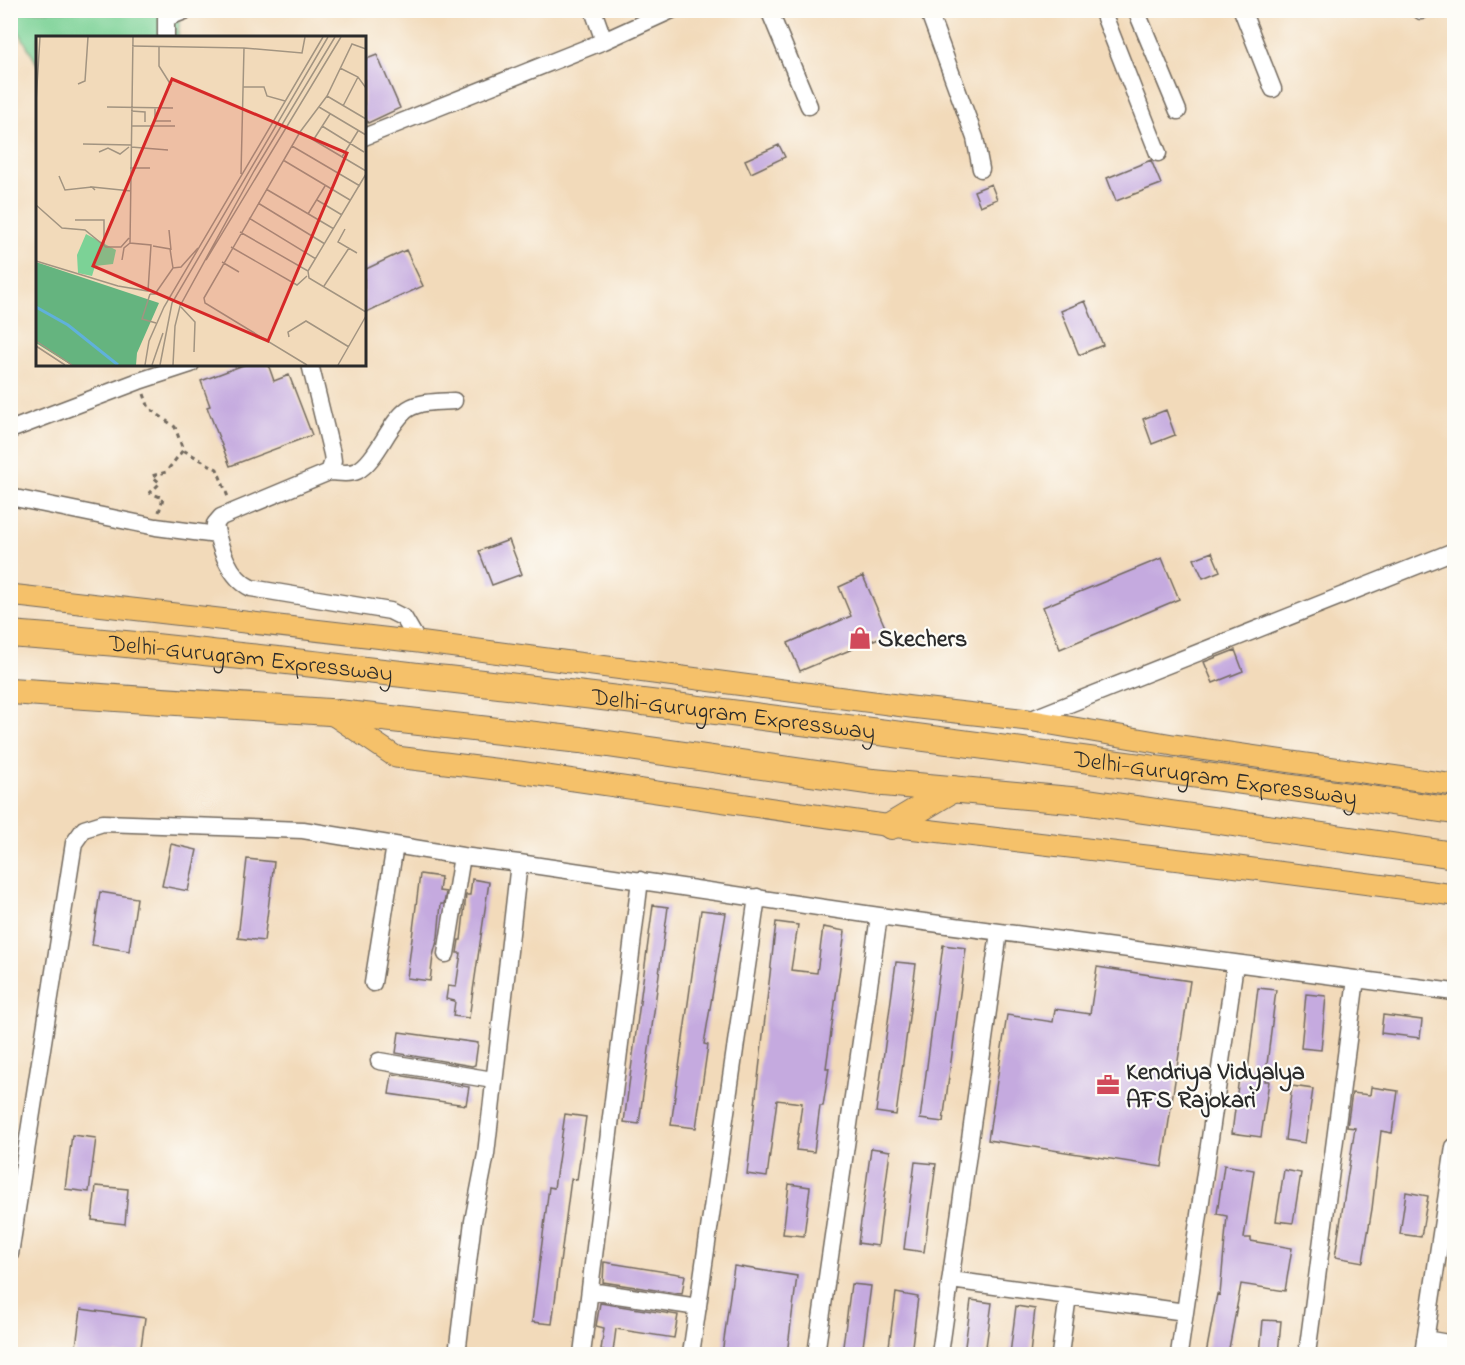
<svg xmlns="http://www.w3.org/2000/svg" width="1465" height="1365" font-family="'Indie Flower',sans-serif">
<rect width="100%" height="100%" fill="#fdfcf7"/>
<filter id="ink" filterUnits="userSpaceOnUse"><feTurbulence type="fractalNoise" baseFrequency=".0167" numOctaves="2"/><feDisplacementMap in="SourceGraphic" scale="12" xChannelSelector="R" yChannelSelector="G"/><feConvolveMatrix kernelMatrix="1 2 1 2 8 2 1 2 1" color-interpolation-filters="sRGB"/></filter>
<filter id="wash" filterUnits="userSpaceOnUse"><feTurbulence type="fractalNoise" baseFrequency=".008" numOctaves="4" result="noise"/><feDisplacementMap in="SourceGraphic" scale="24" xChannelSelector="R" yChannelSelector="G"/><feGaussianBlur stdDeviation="1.35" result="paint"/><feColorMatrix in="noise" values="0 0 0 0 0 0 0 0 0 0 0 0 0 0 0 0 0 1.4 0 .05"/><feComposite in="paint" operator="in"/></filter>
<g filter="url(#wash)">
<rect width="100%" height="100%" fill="#f2daba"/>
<path fill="#7cd296" stroke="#547e60" stroke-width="1.5" d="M10,11H180L178,37L38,38L37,64L11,17Z"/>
<g id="blocks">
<path fill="#c5aadf" d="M377,55L400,108L368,123L364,116V60Z
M779,145L785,157L751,173L745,160Z
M1151,160L1161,184L1116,201L1107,178Z
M991,184L997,199L980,206L974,191Z
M406,250L423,286L364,313V270Z
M1085,301L1103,345L1079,355L1061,311Z
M246,364H268L274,381L289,375L312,435L230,466L207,407L210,406L201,381Z
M1166,410L1175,435L1152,444L1143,419Z
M509,540L522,574L492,585L479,551Z
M1212,552L1220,571L1203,578L1194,559Z
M1162,558L1179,599L1060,649L1043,607Z
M863,576L888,634L800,671L788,643L851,616L839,587Z
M1235,650L1243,671L1213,683L1204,662Z
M171,844L197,850L188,891L162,886Z
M247,859L274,862L264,941L238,938Z
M420,874L441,877L439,891L446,892L444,904H441L438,937L433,956L430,981L407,978Z
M472,879L489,882L469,1018L453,1016L455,1001L446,999L448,986L456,987L461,953H457L459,940H461L466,895H470Z
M100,892L137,898L129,951L92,945Z
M653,905L668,907L639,1124L624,1122Z
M701,910L726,913L704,1044L708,1045L696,1128L671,1125Z
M776,922L798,925L791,970L817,973L823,927L845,931L826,1068H829L823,1106H820L814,1152L796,1150L802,1103L777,1100L767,1177L747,1174Z
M943,945L966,948L943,1122L920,1119Z
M896,962L916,964L896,1115L876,1112Z
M1097,967L1190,981L1162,1167L988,1140L1007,1015L1053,1022L1055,1009L1090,1014Z
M1258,988L1276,990L1265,1081H1269L1261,1137L1232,1133L1239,1077L1247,1078Z
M1306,994L1326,996L1321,1050L1301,1048Z
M1383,1015L1422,1020L1420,1038L1381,1033Z
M399,1032L478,1043L475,1065L472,1066L396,1053Z
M392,1074L469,1087L466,1105L389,1094Z
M1292,1086L1313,1089L1305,1143L1285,1140Z
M1371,1087L1398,1091L1392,1133L1381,1131L1372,1209L1363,1262L1335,1257L1355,1128L1347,1127L1352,1093L1370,1095Z
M565,1114L586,1117L577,1180L571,1179L552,1324L532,1322L549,1187L554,1188Z
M72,1135L96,1138L89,1192L65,1189Z
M871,1148L890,1151L878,1246L858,1243Z
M915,1162L936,1164L924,1252L904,1249Z
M1224,1165L1254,1170L1244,1238H1251V1241L1292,1248L1285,1291L1241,1284L1228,1354H1206L1217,1294L1220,1295L1227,1216L1217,1214Z
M1284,1170L1301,1173L1293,1223L1276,1221Z
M789,1184L810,1187L804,1236L783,1234Z
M96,1186L128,1189L125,1224L92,1220Z
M1406,1192L1428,1196L1421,1237L1400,1234Z
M604,1262L685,1275L682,1294L603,1282Z
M734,1266L797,1276L787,1354H722Z
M851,1284L871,1286L862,1354H842Z
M896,1293L918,1297L911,1354H888Z
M971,1300L992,1303L985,1354H964Z
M600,1303L678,1315L674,1338L616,1329L613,1352L601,1350L604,1328L596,1326Z
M1016,1306L1035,1309L1030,1354H1010Z
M81,1309L145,1318L140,1354H75Z
M1263,1320L1281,1321L1278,1354H1260Z"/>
</g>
</g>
<g filter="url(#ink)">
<use href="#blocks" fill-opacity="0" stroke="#71685d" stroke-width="1.5"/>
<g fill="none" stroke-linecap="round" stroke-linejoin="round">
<g stroke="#71685d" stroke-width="19">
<path id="minor" d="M593,10L604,41
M769,10L809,106
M928,10L975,138L981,169
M1102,10L1158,153
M1136,10L1178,111
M1242,10L1273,89
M1421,11V10
M166,18L187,10
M166,38V18L168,10
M364,137L604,41L672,10
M310,364L332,454L333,461L329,472L221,517L215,524C219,546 229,578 251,588L390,611L404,618L418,642
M10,430L139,381L191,364
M329,472C338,472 348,475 357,471C377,461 389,422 408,409C421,401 439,402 454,401
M10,497L156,527L217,535
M1029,720L1454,551
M446,954L462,856
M373,983L395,845
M379,1061L493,1080
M10,1254L74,843L84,829L103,823L303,830L462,856L519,863L879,916L1454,992
M951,1280L1185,1312
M590,1291L698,1307
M1425,1339L1454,1344
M457,1354L473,1221L486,1154L519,863
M582,1354L640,880
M691,1354L757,897
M816,1354L879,916
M940,1354L999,932
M1060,1354L1068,1296
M1179,1354L1235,964
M1307,1354L1356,979
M1423,1354L1454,1147"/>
</g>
<g stroke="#71685d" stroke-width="23">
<path id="major" d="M10,595L418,642L911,707L1028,720L1173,745L1454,785
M329,712L396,757L519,772L891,826L1223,865L1454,895"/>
</g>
<g stroke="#71685d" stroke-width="28">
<g id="highway">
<path id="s1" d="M10,634C156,645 301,663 447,679C783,717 1119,763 1454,811"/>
<path d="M10,691L329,712L580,740L873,782L1081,801L1454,855"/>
<path d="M891,826L953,789"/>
</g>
</g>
<path stroke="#71685d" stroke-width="3" stroke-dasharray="4.5 4.5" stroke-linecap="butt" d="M144,394L149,408L175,427L183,450L217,469L228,497
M159,512L163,498L150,493L160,483L152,476L166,472L183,450"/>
<use href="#minor" stroke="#fff" stroke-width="16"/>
<use href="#major" stroke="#f5c16b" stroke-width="21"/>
<use href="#highway" stroke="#f5c16b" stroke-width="26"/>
</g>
</g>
<defs>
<g id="shop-bare" transform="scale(1.8)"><path d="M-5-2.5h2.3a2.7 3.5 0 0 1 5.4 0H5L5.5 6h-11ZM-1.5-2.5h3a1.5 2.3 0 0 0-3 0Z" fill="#d1495b" stroke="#fdfcf7" stroke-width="2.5" paint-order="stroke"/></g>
<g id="office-bare" transform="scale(1.8)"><path d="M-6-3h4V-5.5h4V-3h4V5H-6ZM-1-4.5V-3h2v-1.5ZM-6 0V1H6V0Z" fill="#d1495b" stroke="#fdfcf7" stroke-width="2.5" paint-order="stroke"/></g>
</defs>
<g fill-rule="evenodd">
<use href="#shop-bare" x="860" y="638"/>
<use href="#office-bare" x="1108" y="1085"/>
</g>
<g text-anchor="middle" stroke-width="4.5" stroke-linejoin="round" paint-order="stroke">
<g font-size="24" font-weight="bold" fill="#2b2b2b" stroke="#fdfcf7" text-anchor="start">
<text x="878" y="646">Skechers</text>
<text x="1126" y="1079">Kendriya Vidyalya<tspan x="1126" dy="28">AFS Rajokari</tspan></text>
</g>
<g font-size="24" fill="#2b2b2b" stroke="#fdfcf7">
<text dy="8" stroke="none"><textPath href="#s1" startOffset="242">Delhi-Gurugram Expressway</textPath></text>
<text dy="8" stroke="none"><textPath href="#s1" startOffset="728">Delhi-Gurugram Expressway</textPath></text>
<text dy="8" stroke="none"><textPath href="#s1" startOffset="1214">Delhi-Gurugram Expressway</textPath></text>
</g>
</g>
<g transform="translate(36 36)">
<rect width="330" height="330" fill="#f2daba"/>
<path d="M50,198L80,214L77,228L59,230L56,240L42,237L41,219Z" fill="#7cd296"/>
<path d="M0,226L123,267L101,317L100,329H35L0,307Z" fill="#65b47f"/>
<path fill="none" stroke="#60b1db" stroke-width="3" d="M0,271L32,289L82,329"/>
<path fill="none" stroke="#a29481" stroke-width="1.5" d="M96,10L208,12L266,17L269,1M123,11V30L135,49M304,32L322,41L330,52M42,48L49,45L52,1M207,51H228L231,60L249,65M291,60L330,83M0,66L4,1M307,70L322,41M71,71L137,72M283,71L330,99M119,72V85H135M95,75L109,76V86M95,90H139M286,90L328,116M264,96L330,135M278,103L294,78M47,108L95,109M256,110L324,150M95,111L132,114M63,116L72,112L84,118L93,111M306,121L322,95M247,124L314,164M94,132H114M205,138L208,12M23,140L29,154L56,151M230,153L298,193M59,154L56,151L95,155M281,164L306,179M222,167L289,208M0,169L26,192L49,194L70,211H85L93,202M272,178L289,150M213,182L280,223M39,184H68V210M309,193L302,206L321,217M133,194L135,214M204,196L272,235L273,242L330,276M117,210L134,213L137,232L145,231L162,212M195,211L261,249L271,240M86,224L88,212L94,207M170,224L305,1M0,225L82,250L112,255L115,209L94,207L97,1M186,226L203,236M272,235L330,138M288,250L313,212M114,258L106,283L120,287M114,258H119L137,232M145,271L159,286L158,316M253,301L252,296L270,285L313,311M0,305L36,329M0,310L29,329M109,329L113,305L128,271L287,1M116,329L127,297M124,329L136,267L292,1M137,329L139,290L144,270L218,135L299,1M271,329L169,267L168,262L264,96L291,60L316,8L330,13M302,329L330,280"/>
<path fill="#d62828" fill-opacity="0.15" stroke="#d62828" stroke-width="3" d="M136,43L311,117L232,305L57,230Z"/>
<rect width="330" height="330" fill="none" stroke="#2b2b2b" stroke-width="3"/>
</g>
<rect width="1465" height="1365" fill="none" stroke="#fdfcf7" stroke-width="36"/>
</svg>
